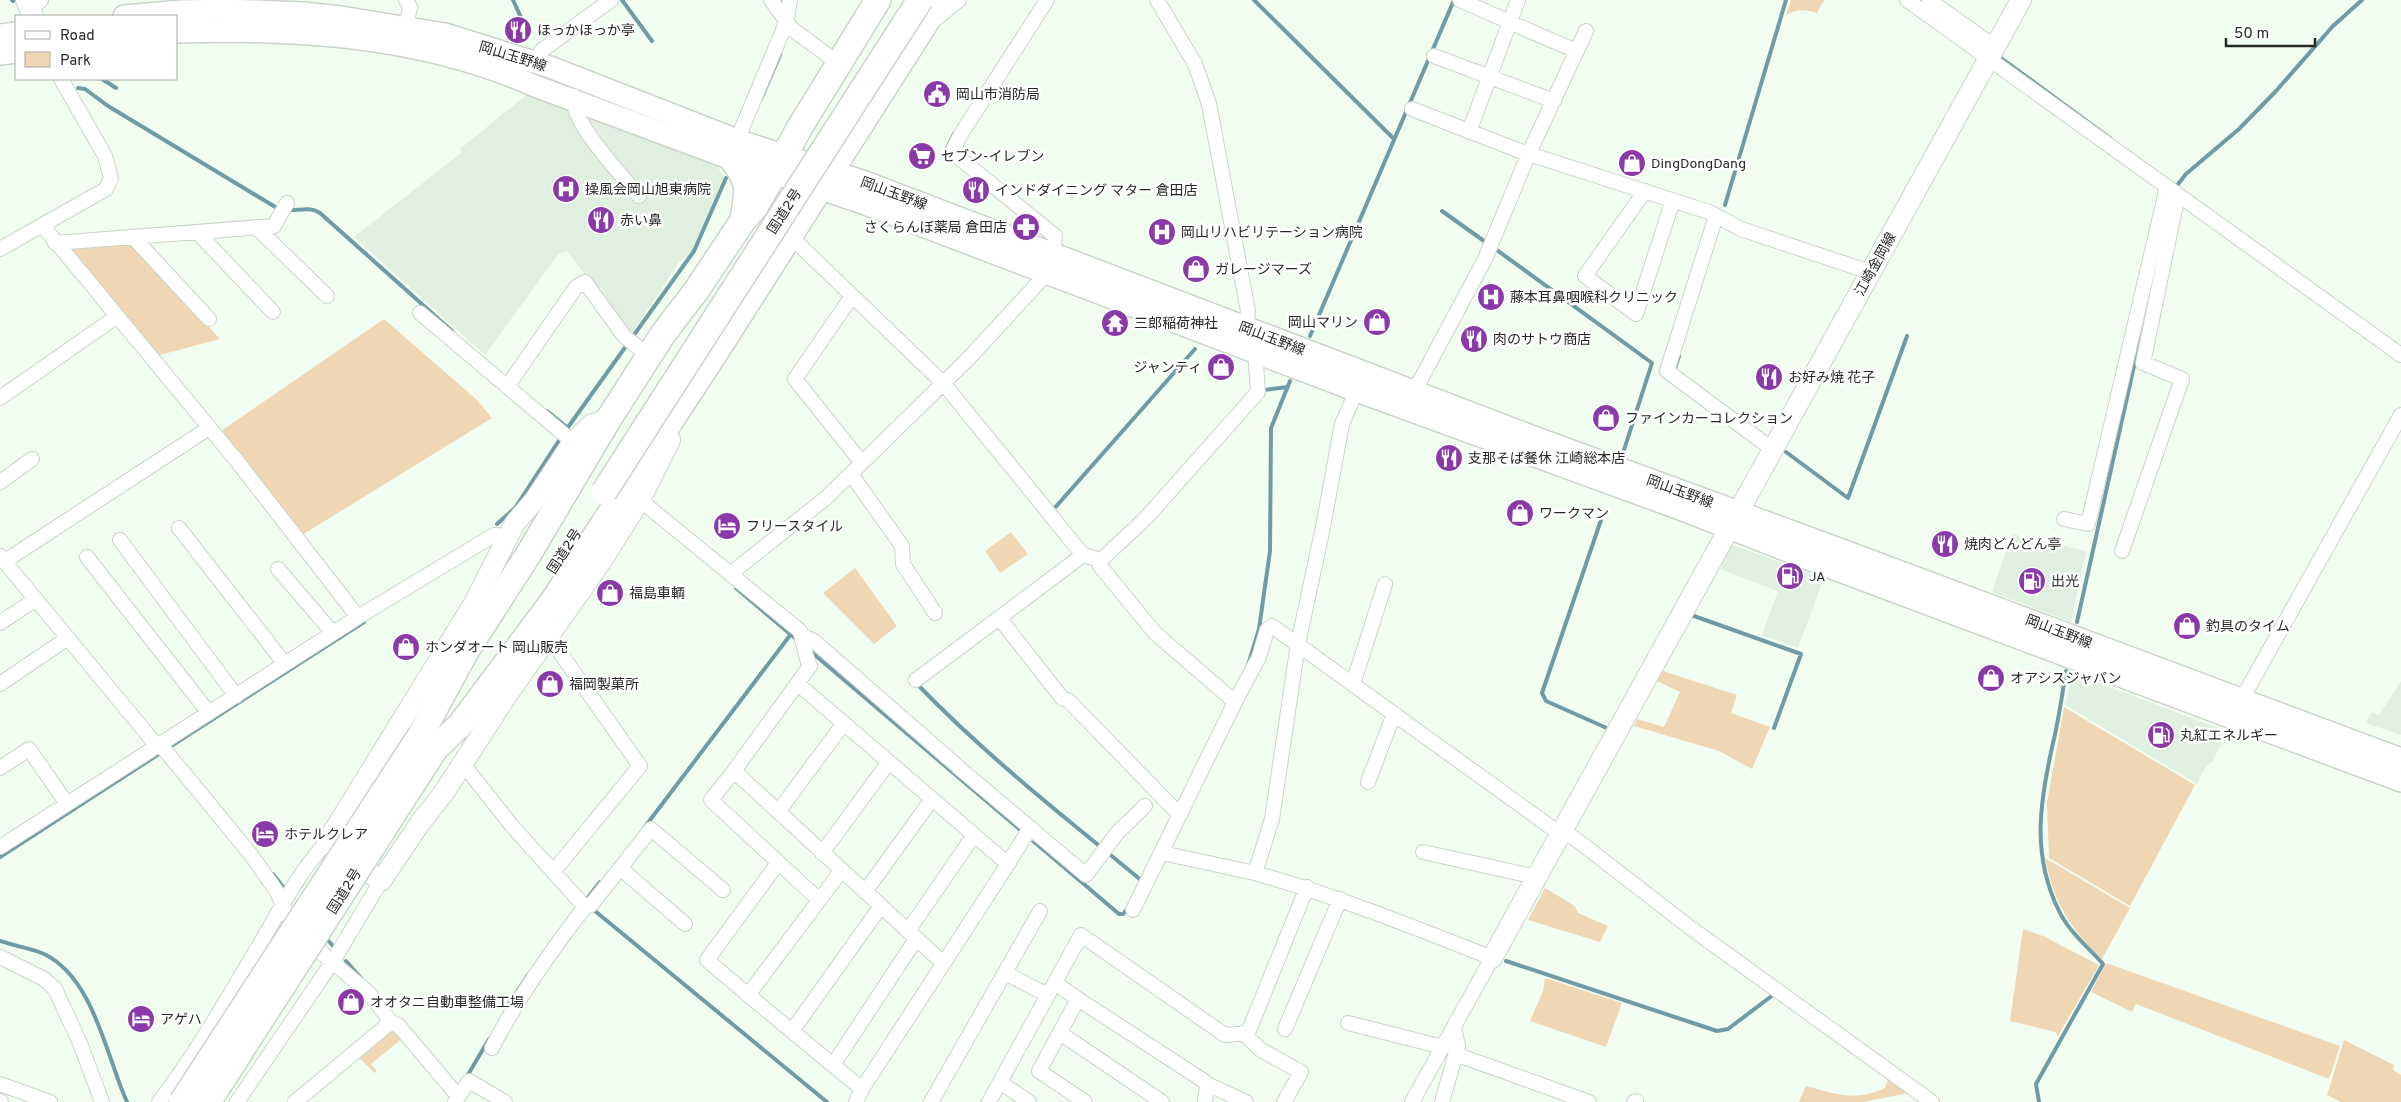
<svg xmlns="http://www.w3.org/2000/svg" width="2401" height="1102" font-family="Overpass,'Noto Sans JP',sans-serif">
<rect width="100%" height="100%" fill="#f2fdf2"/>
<path fill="#e0f0e0" d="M526,95L712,164L717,166L724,176L691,252L679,262L631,335L567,251L559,253L485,355L354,237L462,152L460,149Z
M2012,534L2086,551L2071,622L1992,592Z
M1730,544L1824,578L1798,648L1762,635L1778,591L1720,569Z
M2073,673L2228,732L2212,762L2207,765L2197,784L2065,705Z
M2401,681V735L2366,723L2372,712L2379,715Z"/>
<path fill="#efd7b3" d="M1791,0H1824L1817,13C1805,9 1797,9 1786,15Z
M130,241L220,339L156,356L69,247Z
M384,319L477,400L492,418L302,535L221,431Z
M1011,532L1028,554L1000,573L985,551Z
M855,568L897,626L874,644L823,593Z
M1663,671L1737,695L1731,713L1770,727L1752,769L1719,751L1634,726L1637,719L1664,727L1680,692L1657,681Z
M2064,707L2195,785L2130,906L2049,858L2047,803Z
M2045,858L2130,908L2102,959C2070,928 2054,903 2045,858Z
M1545,888L1575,906L1578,913L1608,926L1600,942L1528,920Z
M2023,929L2043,936L2099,965L2058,1036L2055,1032L2010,1021Z
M2106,963L2340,1046L2329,1079L2136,1004L2132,1012L2091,992Z
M1545,978L1622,1003L1606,1047L1530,1021L1543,991Z
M390,1028L404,1037L371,1064L377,1071L374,1073L357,1055Z
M2344,1040L2394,1065L2393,1070L2401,1075V1102H2341L2327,1095Z
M1888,1079L1908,1093L1863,1102H1799L1806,1086C1837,1094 1854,1102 1885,1088Z"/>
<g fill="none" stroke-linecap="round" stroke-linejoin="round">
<path stroke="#719ba4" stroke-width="4" d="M12,0L13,1
M513,0L524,24
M622,0L652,41
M1254,0L1394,139
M2001,58L2110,138
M102,79L116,88
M78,88L85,89L108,106L277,208C292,215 306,204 320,213L452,331
M761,99L780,55
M946,150L954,134
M2175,188L2186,174L2239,129L2276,91L2333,26L2362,0
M1725,205L1786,0
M1442,211L1484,241
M1494,248L1652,363L1623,453
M1310,336L1454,0
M1674,371L1679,356
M1264,390L1287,387
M547,411L568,428
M566,430L694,251L726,178
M1786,452L1848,498L1907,336
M1052,511L1195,349
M1601,520L1542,693L1546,701L1609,729
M497,524L515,508L562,436
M736,588L796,639
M1694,616L1801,654L1774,728
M2077,622L2157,263
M809,650L1119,914H1123L1129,907
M1248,665L1259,629L1270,551L1271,428L1290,381
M920,684L918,685C975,744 1038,796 1102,848
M168,748L364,622
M644,828L791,634
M1107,852L1142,881
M0,857L162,752
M273,874L283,887
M586,900L600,882
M595,911L827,1102
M324,936L334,947
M0,941C14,946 31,948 44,954C94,978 106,1056 127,1102
M346,961L361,978
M1506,961L1717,1031L1728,1029L1773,995
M508,1005L528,975
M466,1078L489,1039
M2039,1102L2036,1084L2103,964C2088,947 2069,932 2059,911C2031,854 2040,801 2053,743C2059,719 2062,695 2066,671"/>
<g stroke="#cad4ca" stroke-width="16">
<path id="street" d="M771,0L792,29L838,63
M1157,0L1195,64L1209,104L1248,311L1246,328
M1460,0C1499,17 1537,35 1577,51
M1907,0L2401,355
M1929,0L1995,47
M31,9L41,0
M938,17L959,0
M406,27L410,7L406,0
M1434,56L1554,101
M537,63L541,51L611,0
M574,96C567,118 624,178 639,196
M1412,109L1520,151L1709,212L1741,229L1870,272
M1469,132L1518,0
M737,140L786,23L790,0
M1645,191L1585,276L1636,314L1673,200
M1716,216L1667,371L1772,449
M42,225L237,461L358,617
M256,227L327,296
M197,232L273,312
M789,235L944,384L1083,555L1101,560
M133,237L209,319
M55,243L274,226L287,203
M0,249L106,189L111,178L105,156L61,79
M852,296L795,379L862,463
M420,313L573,442
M1360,383L1342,424L1323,527L1298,644L1272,819L1255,873C1336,896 1414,927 1492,958L1412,1102
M507,387L576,287L585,282L624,336L649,356
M1414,392L1485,259L1529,153L1586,31
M0,398L116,317
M851,474L902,546L903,564L935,613
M0,482L32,459
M640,500L800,631C804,644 804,654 810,666L734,771L943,963
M2064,519L2088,524L2167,187
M179,528L285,664
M120,540L236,696
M2122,551L2182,379L2143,363L2176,204L2180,196
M0,556L152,740L164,749L252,856L277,892L289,919L325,956L369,993L391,1022L398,1025L458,1096
M87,557L209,713
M1101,560L1100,566L1155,633L1235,702L1259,657L1267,630L1272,626L1552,828L1573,837L1692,929L1932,1102
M1101,560L1146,518L1258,392L1256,364L1261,355
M5,561L209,428
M278,569L333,633
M730,574L826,498L968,359L1040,281L1054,245L1055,236L952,152L961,134L1047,0
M1000,619L1062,698L1069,701L1175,810L1181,813
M0,623L36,599
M801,635L814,641L955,764
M549,637L640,766L553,872
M916,680L1083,555
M0,684L68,638
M798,684L1008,864L862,1089L856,1102
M1353,684L1385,584
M2238,706L2401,415
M463,764L512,826L585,907
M958,767L1086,875L1117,833L1145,806
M0,768L29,749L67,804
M734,771L711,800L819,900
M1368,782L1394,714
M778,812L844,723
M0,847L358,617L494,535L507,536
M1423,852L1536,877
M822,853L889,762
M1162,853L1255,873
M1008,864L1030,828
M620,868L685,924
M841,871L748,995L862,1089
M865,892L932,799
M1133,910L1235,702
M908,931L974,835
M0,957L44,979L55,989L80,1043L102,1102
M1005,973L1040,991L1049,993
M1055,983L1078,999
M748,995L707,960L778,863
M1348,1023L1443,1047
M1285,1029L1340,899
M792,1031L881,906
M1060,1033L1162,1102
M1243,1033L1261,1050L1301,1072L1284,1102
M492,1048C518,997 550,952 585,907L591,905L651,829L723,890
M1455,1054L1589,1102
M833,1065L916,939
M1000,1082L1029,1102
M0,1084L50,1102
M1207,1084L1246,1102
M0,1101L1,1102
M159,1102C197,1052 228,998 260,944C280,910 299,871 327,842
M237,1102L333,961L381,881
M295,1102L391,1022
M455,1102L469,1081L505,1102
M931,1102L1040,911
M989,1102L1081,935L1225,1035L1248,1033L1307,887
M1085,1102L1039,1071L1078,999L1204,1081L1207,1084L1205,1102
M1442,1102L1458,1046L1454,1028
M1634,1102L1636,1101"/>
</g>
<g stroke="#cad4ca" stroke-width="22">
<path id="secondary" d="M26,0L33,16
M608,420L592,424L573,442L534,501L515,523L473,605L327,842L381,881L420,823L443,794L505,698L601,562L640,500L670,440
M1492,958L2021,0"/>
</g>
<g stroke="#cad4ca" stroke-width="24">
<path id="primary" d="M124,16L183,11L225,10L303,13L341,17L445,34L550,67L737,140L865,182L1531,436L1834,547L2401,759
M176,32C298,28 423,36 535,86L726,157L857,201L1357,391L1680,509L1829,567L2401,781
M0,35L16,33
M0,54L16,52"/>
</g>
<g stroke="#cad4ca" stroke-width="28">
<path id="highway" d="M731,158C751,183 748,189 743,219
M420,736L466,651L528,555L608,420L663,334L696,291L742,222L755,207L800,127L878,0
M435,749L461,724L553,601L717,350L940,0"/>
</g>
<use href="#street" stroke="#fff" stroke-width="14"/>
<use href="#secondary" stroke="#fff" stroke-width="20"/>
<use href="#primary" stroke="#fff" stroke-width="21"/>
<use href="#highway" stroke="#fff" stroke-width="25"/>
<g stroke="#cad4ca" stroke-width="28" stroke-linecap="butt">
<path id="highway-bridge" d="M604,492L920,0
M182,1102L420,736
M208,1102L435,749"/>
</g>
<use href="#highway-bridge" stroke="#fff" stroke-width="25"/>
</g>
<defs>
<g id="restaurant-disc" transform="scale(1.4375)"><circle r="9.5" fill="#8a39a9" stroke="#fff"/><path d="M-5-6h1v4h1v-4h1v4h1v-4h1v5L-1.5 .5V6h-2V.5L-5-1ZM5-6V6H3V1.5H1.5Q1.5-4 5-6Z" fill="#fff"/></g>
<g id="civic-disc" transform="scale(1.4375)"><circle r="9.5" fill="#8a39a9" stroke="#fff"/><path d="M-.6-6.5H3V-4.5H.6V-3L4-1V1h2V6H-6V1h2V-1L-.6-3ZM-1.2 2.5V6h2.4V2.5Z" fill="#fff"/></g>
<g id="supermarket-disc" transform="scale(1.4375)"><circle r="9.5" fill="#8a39a9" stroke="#fff"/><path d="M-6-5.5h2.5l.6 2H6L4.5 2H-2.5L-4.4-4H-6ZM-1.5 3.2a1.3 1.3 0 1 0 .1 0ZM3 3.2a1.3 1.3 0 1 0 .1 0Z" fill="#fff"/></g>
<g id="shop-disc" transform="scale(1.4375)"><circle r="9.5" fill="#8a39a9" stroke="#fff"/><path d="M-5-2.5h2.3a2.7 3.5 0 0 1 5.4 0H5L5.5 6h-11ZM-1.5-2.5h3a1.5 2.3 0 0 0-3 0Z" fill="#fff"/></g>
<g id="hospital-disc" transform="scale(1.4375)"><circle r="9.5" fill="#8a39a9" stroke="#fff"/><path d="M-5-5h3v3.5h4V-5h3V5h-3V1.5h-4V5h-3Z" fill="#fff"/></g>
<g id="pharmacy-disc" transform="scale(1.4375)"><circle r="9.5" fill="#8a39a9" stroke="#fff"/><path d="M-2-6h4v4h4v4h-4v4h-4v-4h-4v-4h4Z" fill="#fff"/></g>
<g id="temple-disc" transform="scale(1.4375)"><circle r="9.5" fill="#8a39a9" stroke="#fff"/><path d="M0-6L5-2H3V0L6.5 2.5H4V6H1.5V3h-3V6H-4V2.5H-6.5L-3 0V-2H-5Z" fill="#fff"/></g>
<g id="hotel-disc" transform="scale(1.4375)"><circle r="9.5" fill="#8a39a9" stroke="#fff"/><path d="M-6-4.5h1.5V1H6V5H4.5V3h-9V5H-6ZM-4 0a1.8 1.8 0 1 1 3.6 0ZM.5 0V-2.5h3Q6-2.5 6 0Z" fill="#fff"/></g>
<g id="fuel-disc" transform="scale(1.4375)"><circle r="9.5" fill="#8a39a9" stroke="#fff"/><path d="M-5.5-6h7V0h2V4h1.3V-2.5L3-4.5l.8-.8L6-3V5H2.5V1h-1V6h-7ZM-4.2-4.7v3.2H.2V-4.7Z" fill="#fff"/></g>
</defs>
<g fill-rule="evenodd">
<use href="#restaurant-disc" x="518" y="30"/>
<use href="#civic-disc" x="937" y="94"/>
<use href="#supermarket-disc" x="922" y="156"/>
<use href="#shop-disc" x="1632" y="163"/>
<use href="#hospital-disc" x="566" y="189"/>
<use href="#restaurant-disc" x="976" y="190"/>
<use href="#restaurant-disc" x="601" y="220"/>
<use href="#pharmacy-disc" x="1026" y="227"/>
<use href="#hospital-disc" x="1162" y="232"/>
<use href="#shop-disc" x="1196" y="269"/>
<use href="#hospital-disc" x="1491" y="297"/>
<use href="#shop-disc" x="1377" y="322"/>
<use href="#temple-disc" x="1115" y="323"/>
<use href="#restaurant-disc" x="1474" y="339"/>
<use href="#shop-disc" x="1221" y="367"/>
<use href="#restaurant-disc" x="1769" y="377"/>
<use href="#shop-disc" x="1606" y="418"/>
<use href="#restaurant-disc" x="1449" y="458"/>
<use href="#shop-disc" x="1520" y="513"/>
<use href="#hotel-disc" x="727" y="526"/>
<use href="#restaurant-disc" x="1945" y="544"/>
<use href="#fuel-disc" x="1790" y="576"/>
<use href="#fuel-disc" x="2032" y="581"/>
<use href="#shop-disc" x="610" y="593"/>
<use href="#shop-disc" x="2187" y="626"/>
<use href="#shop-disc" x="406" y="647"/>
<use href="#shop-disc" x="1991" y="678"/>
<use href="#shop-disc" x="550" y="684"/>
<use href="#fuel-disc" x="2161" y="735"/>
<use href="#hotel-disc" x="265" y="834"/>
<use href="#shop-disc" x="351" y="1002"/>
<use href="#hotel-disc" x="141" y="1019"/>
</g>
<g text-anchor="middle" stroke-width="5" stroke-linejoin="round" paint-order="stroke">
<g font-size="14" fill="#262926" stroke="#fff" text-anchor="start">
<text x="537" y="35">ほっかほっか亭</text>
<text x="956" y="99">岡山市消防局</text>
<text x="941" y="161">セブン-イレブン</text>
<text x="1651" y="168">DingDongDang</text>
<text x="585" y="194">操風会岡山旭東病院</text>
<text x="995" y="195">インドダイニング マター 倉田店</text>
<text x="620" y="225">赤い鼻</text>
<text x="1007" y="232" text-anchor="end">さくらんぼ薬局 倉田店</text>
<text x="1181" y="237">岡山リハビリテーション病院</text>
<text x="1215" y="274">ガレージマーズ</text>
<text x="1510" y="302">藤本耳鼻咽喉科クリニック</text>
<text x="1358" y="327" text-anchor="end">岡山マリン</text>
<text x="1134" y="328">三郎稲荷神社</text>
<text x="1493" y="344">肉のサトウ商店</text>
<text x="1202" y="372" text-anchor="end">ジャンティ</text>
<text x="1788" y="382">お好み焼 花子</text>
<text x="1625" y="423">ファインカーコレクション</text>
<text x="1468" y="463">支那そば餐休 江崎総本店</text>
<text x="1539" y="518">ワークマン</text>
<text x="746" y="531">フリースタイル</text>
<text x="1964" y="549">焼肉どんどん亭</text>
<text x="1809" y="581">JA</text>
<text x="2051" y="586">出光</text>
<text x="629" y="598">福島車輌</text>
<text x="2206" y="631">釣具のタイム</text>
<text x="425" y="652">ホンダオート 岡山販売</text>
<text x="2010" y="683">オアシスジャパン</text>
<text x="569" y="689">福岡製菓所</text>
<text x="2180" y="740">丸紅エネルギー</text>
<text x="284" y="839">ホテルクレア</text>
<text x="370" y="1007">オオタニ自動車整備工場</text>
<text x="160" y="1024">アゲハ</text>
</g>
<g font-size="14" fill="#262926" stroke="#fff">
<text transform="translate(513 56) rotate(17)" y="5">岡山玉野線</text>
<text transform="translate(894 193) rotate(20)" y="5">岡山玉野線</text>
<text transform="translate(784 211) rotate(-57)" y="5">国道2号</text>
<text transform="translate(1875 264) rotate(-61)" y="5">江崎金岡線</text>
<text transform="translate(1272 338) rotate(21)" y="5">岡山玉野線</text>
<text transform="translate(1680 491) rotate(20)" y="5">岡山玉野線</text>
<text transform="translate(564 551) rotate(-57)" y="5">国道2号</text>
<text transform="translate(2059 631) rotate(21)" y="5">岡山玉野線</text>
<text transform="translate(344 891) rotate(-58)" y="5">国道2号</text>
</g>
</g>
<rect x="15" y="15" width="162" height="65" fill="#ffffff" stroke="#a8a9a8"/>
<rect x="25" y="31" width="25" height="8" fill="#ffffff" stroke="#a8a9a8"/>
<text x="60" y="40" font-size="15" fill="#262926">Road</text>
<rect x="25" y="52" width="25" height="15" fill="#efd7b3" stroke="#a8a9a8"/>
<text x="60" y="65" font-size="15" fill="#262926">Park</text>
<path d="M2226 38v8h89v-8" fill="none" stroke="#262926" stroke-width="2.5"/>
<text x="2234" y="38" font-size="15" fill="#262926" stroke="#ffffff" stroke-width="4" paint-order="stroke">50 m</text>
</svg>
